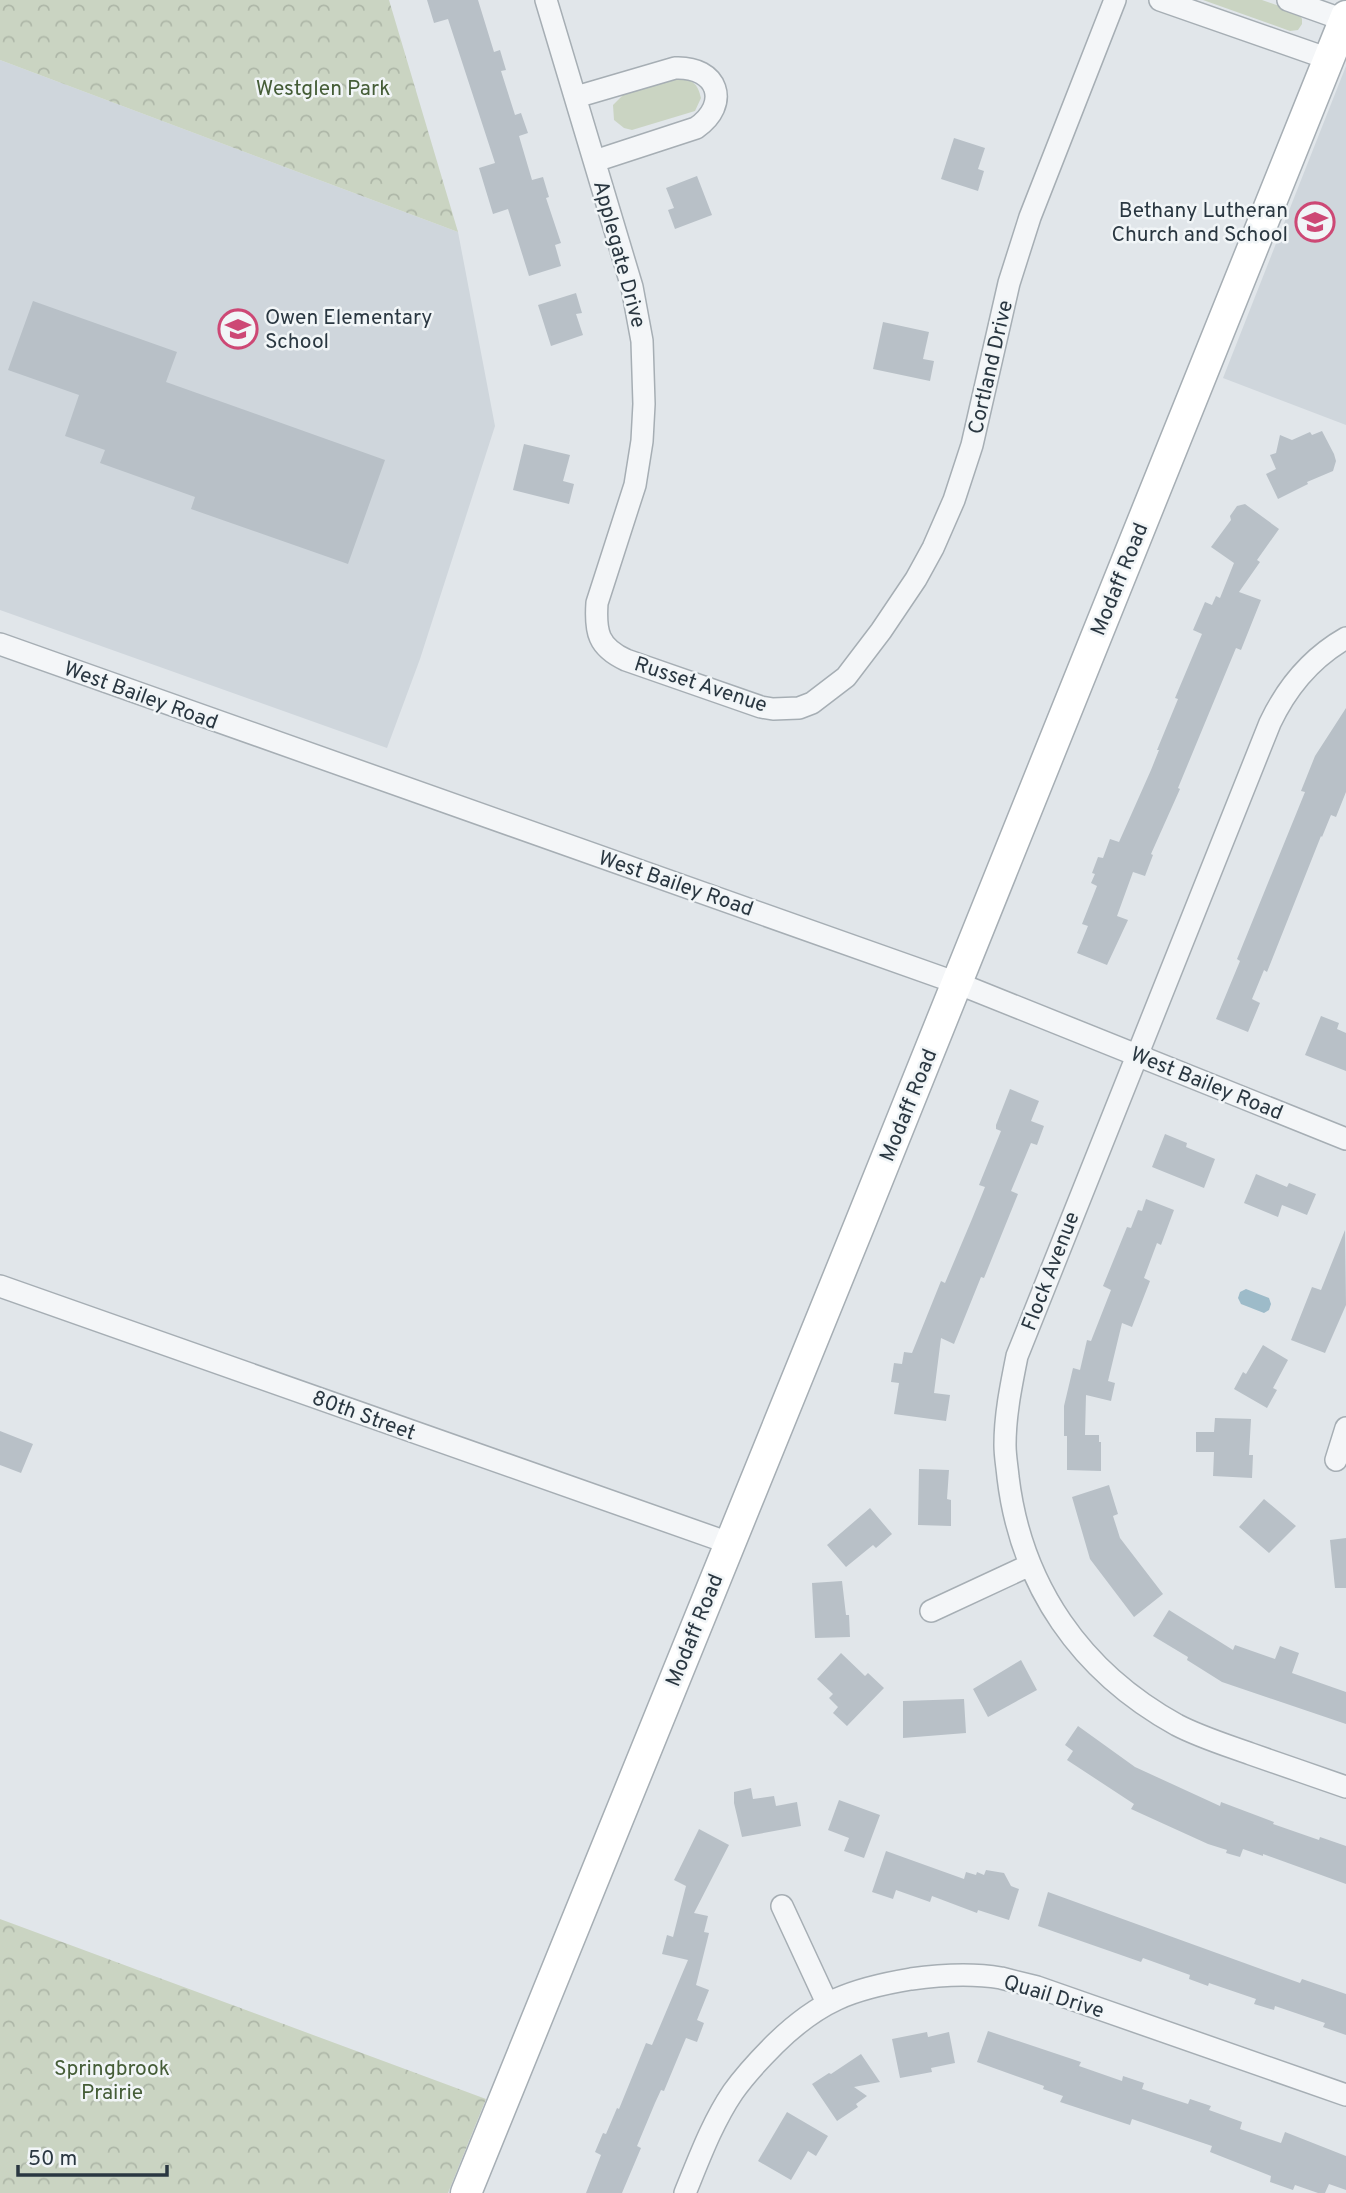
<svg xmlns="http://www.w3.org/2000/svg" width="1346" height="2193" font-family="Overpass,sans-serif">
<defs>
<pattern id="park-crowns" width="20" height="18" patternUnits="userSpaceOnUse" patternTransform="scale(1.75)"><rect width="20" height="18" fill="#cad4c2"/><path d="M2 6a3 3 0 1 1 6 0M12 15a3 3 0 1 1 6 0" fill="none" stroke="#aeb7a8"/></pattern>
</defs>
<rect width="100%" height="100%" fill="#e1e6ea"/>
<path fill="#cfd6dc" d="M0,60L458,232L495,426L420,659L387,748L0,610Z
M1346,66V425L1223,378Z"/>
<path fill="#cad4c2" d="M1203,0H1262L1299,13L1302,19V24L1298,30L1290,31Z
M680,78C694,80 698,85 701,98L695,111L632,130L624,128L614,120L613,105L623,95Z"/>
<path fill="url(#park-crowns)" d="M0,0H389L458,232L0,60Z
M0,1919L486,2099L448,2193H0Z"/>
<path fill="#9dbbc9" d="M1246,1289L1269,1298L1271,1304L1269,1310L1264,1313L1241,1304L1238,1298L1240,1292Z"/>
<path fill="#b8c0c7" d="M427,0H478L494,52L500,50L506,70L501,71L515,115L521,113L528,133L519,136L532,180L543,177L549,197L546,198L561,243L555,245L561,266L529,276L508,209L493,214L479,168L495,163L448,19L434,23Z
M954,138L985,148L978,169L984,171L978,191L941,179Z
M697,176L712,215L675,229L668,210L674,208L666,188Z
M576,293L582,313L576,314L583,335L551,346L538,305Z
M33,301L177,352L166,382L385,460L348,564L191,509L195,497L100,463L105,450L65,436L79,395L8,370Z
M883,322L929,332L923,359L934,361L930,381L873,369Z
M1322,431L1334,454L1336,461L1333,471L1307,482L1308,484L1278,499L1266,474L1276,469L1270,455L1276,453L1280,435L1292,440L1310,432L1312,435Z
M524,444L570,455L563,481L574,484L569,504L513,490Z
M1245,504L1279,529L1257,560L1260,562L1239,592L1261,600L1241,650L1236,648L1178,788L1180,789L1151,854L1153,855L1145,876L1133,872L1117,916L1128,920L1107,965L1077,953L1088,926L1082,924L1097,886L1091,883L1095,874L1092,873L1098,857L1103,858L1110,839L1119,842L1151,770L1159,750H1157L1178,699L1175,698L1202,634L1193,630L1205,602L1212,605L1216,596L1220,598L1234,563L1211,547L1231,520L1230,516L1237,506Z
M1346,708V792L1336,817L1331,815L1322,837L1321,836L1267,972L1264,970L1252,999L1260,1003L1248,1032L1216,1019L1240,961L1237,959L1305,792L1301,791L1315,756Z
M1321,1016L1339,1023L1337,1029L1346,1033V1071L1305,1055Z
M1010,1089L1039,1101L1031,1121L1044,1126L1037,1145L1031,1143L1011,1191L1018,1194L984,1278L981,1277L954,1344L941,1338L934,1393L950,1395L946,1421L894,1414L899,1383L891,1382L894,1363L902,1364L904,1352L912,1353L941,1281L945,1283L972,1219L985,1187L979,1185L1001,1131L996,1129V1125Z
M1165,1134L1187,1143L1186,1147L1215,1159L1204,1188L1152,1167Z
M1256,1174L1287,1187L1289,1183L1316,1194L1307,1215L1282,1205L1278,1217L1244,1203Z
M1146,1199L1174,1210L1161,1245L1157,1243L1144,1278L1150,1281L1132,1327L1122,1323L1108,1381L1115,1383L1111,1401L1086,1395L1085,1435H1099V1442H1101V1471L1067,1470V1436H1064V1406L1073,1368L1080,1370L1087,1340L1091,1341L1111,1290L1103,1286L1127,1227L1131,1228L1138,1210L1142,1211Z
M1345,1230L1346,1305L1325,1353L1291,1340L1312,1287L1321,1290Z
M1263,1345L1288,1360L1273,1388L1277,1390L1267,1408L1234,1389L1243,1372L1246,1374Z
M1215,1418L1251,1419L1249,1455H1253L1252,1478L1213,1476L1214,1452H1196V1432H1214Z
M0,1431L33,1444L21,1473L0,1465Z
M919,1469L949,1470L947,1499L951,1500V1526L918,1525Z
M1109,1485L1118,1514L1113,1516L1120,1538L1163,1594L1134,1617L1090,1559L1072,1497Z
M1264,1499L1296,1526L1269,1553L1239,1527Z
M870,1508L892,1534L876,1548L873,1545L846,1567L827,1545Z
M1346,1538V1588H1335L1330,1540Z
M842,1581L846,1615H849L850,1637L815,1638L812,1583Z
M1169,1610L1233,1650L1235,1645L1275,1659L1280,1646L1299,1653L1292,1673L1346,1692V1724L1222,1682L1187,1660L1188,1657L1153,1636Z
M841,1653L865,1676L868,1673L884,1688L847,1726L833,1713L838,1707L829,1698L833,1694L817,1679Z
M1021,1660L1037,1690L988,1717L973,1689Z
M964,1699L966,1733L903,1738V1701Z
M1078,1726L1135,1767L1220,1806L1221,1802L1274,1822L1273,1824L1319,1840L1320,1837L1346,1846V1884L1263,1854V1856L1243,1849L1240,1857L1226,1853L1227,1850L1208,1844L1131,1809L1134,1804L1067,1760L1073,1751L1065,1745Z
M751,1788L753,1799L774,1796L776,1806L797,1802L801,1826L742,1837L734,1803V1792Z
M839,1800L880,1815L864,1858L844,1851L849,1838L828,1830Z
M699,1829L729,1845L694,1913L708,1916L704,1932L709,1933L696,1985L709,1990L697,2020L704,2023L697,2042L686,2038L664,2091L661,2090L655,2103L637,2146L641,2148L622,2193H586L601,2155L595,2152L603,2133L606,2134L617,2108L619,2109L646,2043L652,2045L688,1960L662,1954L667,1935L673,1937L686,1886L674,1880Z
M886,1851L964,1879L966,1872L976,1875L977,1872L984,1875L986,1870L1004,1873L1011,1886L1019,1889L1009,1920L978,1910L977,1913L932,1896L930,1902L896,1890L893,1899L872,1892Z
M1048,1892L1300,1983L1302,1979L1346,1994V2035L1323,2027L1325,2023L1275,2006L1274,2010L1254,2004L1256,1999L1209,1983L1208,1986L1189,1979L1190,1975L1143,1958L1141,1962L1038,1926Z
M988,2031L1081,2062L1079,2066L1122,2081L1123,2076L1144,2083L1142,2089L1188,2104L1190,2099L1211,2106L1209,2110L1242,2122L1240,2129L1281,2143L1285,2132L1346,2156V2190L1329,2184L1325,2193H1318L1295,2185L1293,2190L1270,2182L1271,2176L1210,2152L1212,2146L1132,2119L1130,2125L1060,2102L1063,2096L1043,2089L1044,2086L977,2062Z
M927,2032L928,2037L949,2032L955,2063L931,2068L932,2072L900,2078L892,2039Z
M861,2054L880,2082L854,2087L867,2096L856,2104L858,2107L837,2121L812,2084L829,2073L831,2074Z
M787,2112L828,2136L816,2156L808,2151L791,2180L758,2161Z"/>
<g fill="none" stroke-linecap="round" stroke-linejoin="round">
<g stroke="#a6aeb4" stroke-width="24">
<path id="street" d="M546,0L632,287L642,341L644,404L642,441L635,485L597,603C595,632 598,647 626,660L761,707L773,709L799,708L812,703L846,677L881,631L916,579L933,548L954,500L972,445L1009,283L1030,217L1115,0
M1160,0L1329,59
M1288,0L1344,20
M576,97L675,68C718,66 731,104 696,128L595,161
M1346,638C1311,658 1287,687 1270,723L1017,1356C1011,1386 1005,1415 1005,1445C1005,1456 1007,1466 1008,1477C1021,1586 1081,1672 1177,1725C1200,1737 1226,1745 1251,1754C1283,1765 1314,1776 1346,1787
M0,644L957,983L1346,1139
M0,1286L729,1543
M1336,1460L1346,1428
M931,1611L1030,1565
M782,1906L827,2003
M685,2193C699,2159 712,2123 733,2092C745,2075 760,2059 775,2044C819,2001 851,1989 911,1979C940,1975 971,1973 1001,1978C1013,1981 1025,1984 1037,1987L1346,2095"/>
</g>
<g stroke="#a6aeb4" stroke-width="33">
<path id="secondary" d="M466,2193L859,1226L1346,16"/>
</g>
<use href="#street" stroke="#f4f6f8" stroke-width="21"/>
<use href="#secondary" stroke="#fff" stroke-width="30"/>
</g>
<defs>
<g id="school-ring" transform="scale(2.0125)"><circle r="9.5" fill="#f1f5f7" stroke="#cd4875" stroke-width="1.5"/><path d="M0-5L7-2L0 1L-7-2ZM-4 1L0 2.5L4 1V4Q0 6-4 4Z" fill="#cd4875"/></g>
</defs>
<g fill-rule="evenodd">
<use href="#school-ring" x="1315" y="222"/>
<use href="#school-ring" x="238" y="329"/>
</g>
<g text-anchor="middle" stroke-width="5" stroke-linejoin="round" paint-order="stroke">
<g font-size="21" fill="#455d37" stroke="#f1f5f7">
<text x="323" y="95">Westglen Park</text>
<text x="112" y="2075">Springbrook<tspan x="112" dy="24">Prairie</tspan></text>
</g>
<g font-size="21" fill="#2a3741" stroke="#f1f5f7" text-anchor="end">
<text x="1288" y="217">Bethany Lutheran<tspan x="1288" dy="24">Church and School</tspan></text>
<text x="265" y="324" text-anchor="start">Owen Elementary<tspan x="265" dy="24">School</tspan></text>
</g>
<g font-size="21" fill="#2a3741" stroke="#f1f5f7">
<text transform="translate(620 254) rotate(75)" y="7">Applegate Drive</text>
<text transform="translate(990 367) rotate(-77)" y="7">Cortland Drive</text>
<text transform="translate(1119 579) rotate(-68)" y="7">Modaff Road</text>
<text transform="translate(701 684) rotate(18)" y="7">Russet Avenue</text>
<text transform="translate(141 695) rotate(20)" y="7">West Bailey Road</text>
<text transform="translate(676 883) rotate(19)" y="7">West Bailey Road</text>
<text transform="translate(1207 1083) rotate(22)" y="7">West Bailey Road</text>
<text transform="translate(908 1105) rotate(-68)" y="7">Modaff Road</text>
<text transform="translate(1050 1271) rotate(-69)" y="7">Flock Avenue</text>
<text transform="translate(364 1415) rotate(20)" y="7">80th Street</text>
<text transform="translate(694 1630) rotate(-68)" y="7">Modaff Road</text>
<text transform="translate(1054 1996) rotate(17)" y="7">Quail Drive</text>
</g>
</g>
<path d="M18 2165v10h149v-10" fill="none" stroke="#2a3741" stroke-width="3.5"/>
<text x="28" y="2165" font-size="21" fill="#2a3741" stroke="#f1f5f7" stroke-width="5" paint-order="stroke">50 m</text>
</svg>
